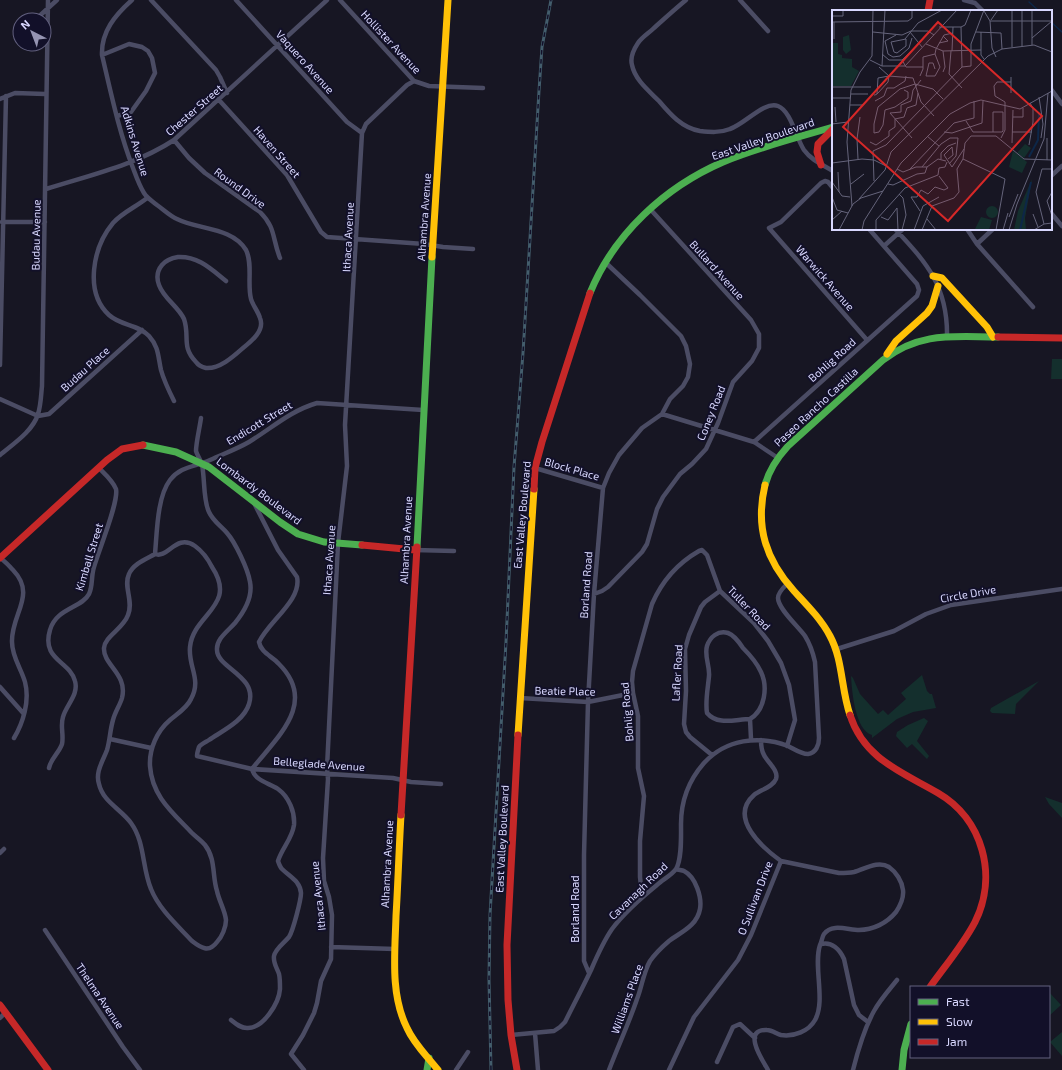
<svg xmlns="http://www.w3.org/2000/svg" width="1062" height="1070" font-family="'Exo 2',sans-serif">
<rect width="100%" height="100%" fill="#171623"/>
<path fill="#142f2d" d="M1052,359H1062V379H1051Z
M922,675L927,691L930,694H932L936,708L913,712L897,719L872,738V735C855,730 852,692 851,676L853,678L860,694L878,714L883,710L888,715L906,699L901,693Z
M1039,681L1016,704L1015,714L992,713L990,711L991,708Z
M924,718L928,721L917,741L929,756L927,759L912,744L907,748L896,736L897,732L908,725Z
M1045,797L1062,803V818L1049,804Z
M1049,992L1061,1005L1049,1016Z
M1062,1032V1056L1050,1042Z"/>
<g fill="none" stroke-linecap="round" stroke-linejoin="round">
<path stroke="#0d2748" stroke-width="1.5" d="M1029,2L1039,11
M1051,22L1062,32"/>
<path stroke="#4b4c64" stroke-width="4.5" d="M132,0C115,15 101,32 102,55C111,93 119,132 133,168C136,176 139,185 144,193C147,198 152,201 157,205C164,210 170,216 177,219C199,230 232,227 246,250C253,264 247,284 251,299C253,306 258,311 260,318C265,330 252,341 243,348C234,356 220,369 206,368C202,367 198,365 196,362C181,347 190,336 184,319C178,306 164,299 159,285C156,277 157,271 162,265C166,260 172,258 178,257C198,256 211,269 226,281
M151,0L216,70L220,77L227,93
M236,0L347,122L362,133
M340,0L414,81L429,86L483,88
M686,0C675,9 664,19 654,28C649,33 642,37 638,43C634,49 630,58 632,65C635,80 649,91 659,101C670,114 682,128 700,131C710,132 720,133 730,129C745,124 764,101 778,106C791,111 796,138 804,150C811,160 823,165 833,171
M740,0L768,31
M964,0L975,3L983,11
M35,20L57,0
M102,55L129,44L142,47L148,51L152,58L155,73L146,91L131,112L117,116
M1051,89L1062,104
M0,99L15,93L45,94
M219,100L287,175L318,227L321,232L327,237L424,244L443,247L473,249
M174,140L189,158L205,173L260,212C276,228 272,238 280,258
M1051,176L1062,166
M833,188L828,182L825,181L821,183L781,222L769,228L867,340
M46,189C90,175 136,165 174,140L327,0
M147,198C136,207 123,212 113,223C93,247 84,292 109,315C121,326 138,324 149,336C159,347 158,357 161,370C164,381 169,391 174,401
M1051,213L1062,226
M2,222H45
M895,229C927,263 948,287 947,337
M967,229L977,244L1033,307
M977,244L993,229
M884,246L903,229
M0,365L6,96
M0,399L38,416L49,414L142,330
M662,414L754,442L778,458
M201,418C200,426 196,443 196,451C197,455 201,460 202,465C205,479 203,500 209,512C213,521 221,526 227,533C235,542 248,569 250,582C253,597 244,612 235,623C228,631 216,639 217,650C217,668 258,676 249,704C244,721 222,731 209,740C206,742 201,744 199,747C198,750 197,753 197,756L252,769L393,778L411,782L441,784
M754,442L917,296L919,290L917,284L869,229
M0,455C13,444 33,431 38,414C41,405 41,395 42,386L48,0
M535,468L603,488
M415,550L454,551
M155,554C168,559 176,533 195,546C202,551 208,559 212,567C238,606 193,614 190,647C188,667 202,679 191,699C187,708 177,714 170,720C157,731 149,749 150,766C152,796 172,812 192,833C196,837 201,840 205,845C216,859 212,876 217,891C219,901 225,910 226,920C226,927 222,937 217,942C209,953 201,948 192,941C177,925 159,909 151,889C142,868 145,842 131,823C121,809 103,802 99,784C95,772 103,761 107,750C110,740 110,730 113,720C115,712 120,705 122,698C128,674 103,665 104,648C105,636 123,629 128,615C134,601 123,587 129,574C133,564 146,559 155,554C157,533 157,497 170,480C181,466 195,467 210,460C223,454 237,449 249,442C272,428 290,411 317,403L423,410
M0,558C4,560 9,566 13,570C37,595 11,614 12,642C12,657 21,668 25,682C30,701 23,723 14,738
M594,594L602,591L608,587L642,552L647,544L657,509L663,497L680,474L692,464L706,449L718,423L733,382L752,361L759,348V334L751,320L651,210
M837,649L894,631L926,614L951,605L1062,589
M0,687L24,714
M520,698L588,702L633,693
M750,719C765,710 768,687 761,672C757,663 750,655 743,648C739,642 734,635 728,633C718,630 710,637 707,646C704,656 710,666 709,676C708,688 705,701 707,713C718,726 736,719 750,719L751,739
M110,739L151,748
M712,755L690,737L686,732L684,724L686,691L685,649L689,635L701,607L705,602L720,591
M49,768C51,758 59,753 62,744C64,735 60,726 63,717C66,705 79,695 75,681C70,661 41,660 50,630C56,608 82,608 89,594C93,586 91,576 94,567C98,552 119,502 116,489C113,481 105,474 99,468
M0,853L4,849
M646,894L641,886L640,877V841L644,796L638,768V716L633,693L632,682L633,671L652,604C662,581 678,563 699,551L702,550L707,555L720,591L754,623L768,641L781,663L789,685L794,714L795,720L787,746
M45,930L123,1047L140,1070
M821,944C832,941 840,950 844,959L854,1005L859,1015L868,1022
M331,947L395,949
M589,973L584,961V855L588,702L594,594L603,488L609,473L619,455L642,428L662,414L670,399L683,386L688,377L690,364L686,346L681,336L640,295L605,262
M0,1018L6,1012
M231,1020C236,1024 240,1028 247,1028C263,1029 279,1003 280,989C280,984 280,978 279,974C277,968 273,963 274,956C275,949 284,943 289,937C293,931 301,900 301,893C300,881 290,877 282,869C280,867 279,864 278,861C282,848 292,839 294,825C295,812 289,797 278,789C269,783 255,781 252,769C277,737 318,703 279,664C272,656 261,653 259,642C269,621 302,600 297,577L278,550L254,503
M535,1033L538,1070
M511,1035L554,1031L560,1027L565,1022C574,1004 583,987 591,970C597,956 603,942 612,929C624,913 641,898 657,885C662,880 672,875 676,869C682,859 681,836 681,824C681,801 689,780 704,763C726,739 759,735 788,746C794,749 801,754 808,754C816,753 819,745 819,738L815,662C813,653 810,644 805,636C799,627 778,609 778,598C778,592 784,587 788,583
M717,1062L733,1027L740,1024L755,1038
M304,1070L291,1054L303,1035L314,1013L317,1003L321,981L331,959L332,915L329,897L324,881L323,858L328,779L327,768L338,543L347,466L345,425L362,133L366,124L407,85L414,81
M456,1070L468,1052
M609,1070C618,1046 629,1023 637,999C642,987 643,973 650,961C655,954 662,947 669,941C681,932 697,926 700,909C702,898 696,877 684,871C682,870 678,870 676,869
M669,1070L694,1017L738,960L751,935L781,861C763,848 728,818 754,795C760,790 773,787 776,779C779,770 767,762 764,755C761,750 761,746 761,740
M768,1070C763,1061 741,1029 767,1030C772,1030 777,1034 781,1035C794,1037 809,1031 815,1020C826,1001 813,966 820,945C822,941 822,937 824,934C832,923 848,930 859,930C873,930 887,923 896,912C900,906 904,898 903,890C902,881 896,872 889,867C878,860 865,869 854,872C849,873 844,873 839,873L781,861
M853,1070C858,1050 864,1029 874,1011C880,1000 889,990 897,980"/>
<path stroke="#4caf50" stroke-width="7" d="M590,293C614,234 665,187 723,162C759,147 796,138 833,127
M143,445L176,452L209,467L280,522L298,534L324,542L362,545
M765,485C769,470 777,458 788,446L883,360C921,331 954,337 998,337
M417,547L432,257
M427,1070L429,1058
M902,1070L904,1050L911,1024"/>
<path stroke="#ffc107" stroke-width="7" d="M432,257L448,0
M933,276L942,278L987,327L993,337
M887,354L896,341L927,313L932,306L938,286
M765,485C755,527 766,560 794,591C807,605 821,619 830,636C843,660 841,689 850,715
M518,735L534,489
M401,815C399,849 398,883 396,916C395,953 390,994 407,1028C414,1044 427,1056 438,1070"/>
<path stroke="#c62828" stroke-width="7" d="M928,11L930,0
M821,165L817,152L818,144L833,129
M998,337L1062,338
M534,489L535,468L542,442L590,293
M362,545L415,550
M0,558L107,460L122,449L143,445
M850,715C864,759 902,772 938,793C983,819 998,876 975,922C963,945 945,966 930,987
M401,815L417,547
M0,1005L48,1070
M517,1070L511,1035L508,1000L507,945L518,735"/>
<g stroke="#435d6c" stroke-width="3">
<path id="rail" d="M491,1070L489,979L490,915L506,642L514,467L523,353L539,91L542,47L551,0"/>
</g>
<use href="#rail" stroke="#121029" stroke-width="1.5" stroke-dasharray="4.5" stroke-linecap="butt"/>
</g>
<g text-anchor="middle" stroke-width="4" stroke-linejoin="round" paint-order="stroke">
<g font-size="11" fill="#d9d8ff" stroke="#121029">
<text transform="translate(391 42) rotate(47)" y="4">Hollister Avenue</text>
<text transform="translate(305 62) rotate(48)" y="4">Vaquero Avenue</text>
<text transform="translate(194 110) rotate(-41)" y="4">Chester Street</text>
<text transform="translate(763 139) rotate(-19)" y="4">East Valley Boulevard</text>
<text transform="translate(135 141) rotate(73)" y="4">Adkins Avenue</text>
<text transform="translate(277 152) rotate(49)" y="4">Haven Street</text>
<text transform="translate(240 188) rotate(36)" y="4">Round Drive</text>
<text transform="translate(424 217) rotate(-86)" y="4">Alhambra Avenue</text>
<text transform="translate(36 235) rotate(-89)" y="4">Budau Avenue</text>
<text transform="translate(348 237) rotate(-87)" y="4">Ithaca Avenue</text>
<text transform="translate(717 270) rotate(48)" y="4">Bullard Avenue</text>
<text transform="translate(825 278) rotate(49)" y="4">Warwick Avenue</text>
<text transform="translate(832 360) rotate(-42)" y="4">Bohlig Road</text>
<text transform="translate(85 369) rotate(-42)" y="4">Budau Place</text>
<text transform="translate(816 407) rotate(-43)" y="4">Paseo Rancho Castilla</text>
<text transform="translate(711 413) rotate(-68)" y="4">Coney Road</text>
<text transform="translate(259 423) rotate(-31)" y="4">Endicott Street</text>
<text transform="translate(572 469) rotate(16)" y="4">Block Place</text>
<text transform="translate(259 491) rotate(37)" y="4">Lombardy Boulevard</text>
<text transform="translate(522 515) rotate(-85)" y="4">East Valley Boulevard</text>
<text transform="translate(406 540) rotate(-87)" y="4">Alhambra Avenue</text>
<text transform="translate(89 557) rotate(-73)" y="4">Kimball Street</text>
<text transform="translate(329 560) rotate(-86)" y="4">Ithaca Avenue</text>
<text transform="translate(586 585) rotate(-86)" y="4">Borland Road</text>
<text transform="translate(968 594) rotate(-10)" y="4">Circle Drive</text>
<text transform="translate(749 608) rotate(46)" y="4">Tuller Road</text>
<text transform="translate(677 673) rotate(-87)" y="4">Lafler Road</text>
<text transform="translate(565 691) rotate(1)" y="4">Beatie Place</text>
<text transform="translate(627 712) rotate(-95)" y="4">Bohlig Road</text>
<text transform="translate(319 764) rotate(4)" y="4">Belleglade Avenue</text>
<text transform="translate(502 839) rotate(-87)" y="4">East Valley Boulevard</text>
<text transform="translate(387 864) rotate(-87)" y="4">Alhambra Avenue</text>
<text transform="translate(638 891) rotate(-44)" y="4">Cavanagh Road</text>
<text transform="translate(318 896) rotate(-96)" y="4">Ithaca Avenue</text>
<text transform="translate(755 898) rotate(-69)" y="4">O Sullivan Drive</text>
<text transform="translate(575 909) rotate(-90)" y="4">Borland Road</text>
<text transform="translate(100 996) rotate(56)" y="4">Thelma Avenue</text>
<text transform="translate(627 999) rotate(-70)" y="4">Williams Place</text>
</g>
</g>
<g transform="translate(832 10)">
<rect width="220" height="220" fill="#171623"/>
<path d="M17,25L19,40L14,44L11,40V27ZM0,33H6V44L10,45V48L20,49V57L27,61L19,76H0ZM193,134L199,138L192,148L185,143ZM181,141L195,152L190,163L177,157ZM200,169L193,208L194,220H182L186,201ZM154 202a6 6 0 1 1 12 0a6 6 0 1 1-12 0ZM149,207L160,210L157,220L143,219Z" fill="#142f2d"/>
<path fill="none" stroke="#0d2748" stroke-width="2" d="M197,147L206,130L207,103M188,220L199,172"/>
<path fill="none" stroke="#65647b" stroke-width="1" d="M10,0H46M180,0V37M190,0V36M200,0V35M152,1L158,11L160,38L164,47M0,6H11V1M159,10L166,0M158,11H220M0,12L76,11L80,8V0M2,12V29M107,17H129M41,22L70,25L79,21H96L102,25M78,22L90,37M144,22L169,23L170,39M149,22V45L152,49M64,25L53,31L56,44L61,47L68,46L77,38L80,28M200,28L220,11M73,29L86,13L110,0M74,29V36L65,43L62,42L59,32ZM107,33L116,31L111,26M94,34L111,41L149,40M119,41L117,64L130,78M120,41L121,17M50,44L57,50H70L98,22M38,50L50,56H73L125,0M70,50L74,57H91M50,56L53,0M139,56V34L152,0M47,57L57,66L81,68L89,92L102,106M130,57L129,17L133,15L139,0M103,59L101,53H97L94,66H103L108,57L103,44L104,39L112,25L121,23M111,62L113,57L111,41M88,66L91,59V47L103,44M0,77H39M72,80L76,82V88L63,97L53,100L51,115L47,122L42,123V114L46,97L68,79L83,74L101,79L111,89M179,83V67M19,84H36M42,85H43L45,84L46,83L56,72L57,66L46,68L45,84M207,87L211,114L209,128M0,88H18M43,91L52,86L55,78H62L73,71L74,66M18,95H31M3,97L4,112M58,103L69,102V95L79,91L81,80L89,70M58,103L80,128M181,107H191V98M134,111L141,122M0,114L16,112M112,122L120,123L150,113L151,91M141,122H170L171,121V102H161V122M180,122H200M95,126L107,136M169,128L173,120V92L163,86L162,76L165,72H179M38,132L44,135L57,126V121L63,117V109L72,107L75,98L84,95L86,83M180,133L181,100M197,135L201,112V98L198,93M26,149L25,129L28,107M109,149V143L116,136L124,133M116,149L121,145L120,137L112,145L120,157L132,139M131,149L173,169L164,220M215,150V128M0,153L30,149L42,150L54,156M90,157L109,134L118,128H126L124,146L117,154M65,159L71,162L84,157H95L106,149L114,151M78,159L122,113L142,108V91M6,162L7,182M42,171L41,141L54,135L130,57L139,56M0,172L10,186L18,187M19,174L32,164M56,174L61,175L85,164L93,163L95,157M103,177L112,180L116,178L107,166M220,182L215,191L220,206M67,184L71,188L74,205L70,220M0,187L5,200L16,203M27,189L53,160L59,142L156,46L170,39L202,35L220,42M20,196L15,132L19,80L28,62L40,46L41,0M88,201L79,187H85L89,180L96,184L103,177M201,204L206,217M49,207L56,210L65,198L66,220M177,207L186,184M95,209L104,220M0,210L10,201M212,214L204,182L210,159H220M7,220L21,194L29,188L51,181L69,153L118,104L138,93L149,90L188,99L220,81M30,220L32,211L51,181M44,220V210L73,178L106,165L107,158L113,157L115,152M82,220L91,196L107,187M90,220L100,196L122,188L127,182L125,159L131,149L133,133L139,126H164L192,149L220,150M171,220L176,203M177,220L185,194L212,129L216,83M202,220L212,214L220,213"/>
<path fill="#d62828" fill-opacity="0.15" stroke="#d62828" stroke-width="2" d="M106,12L210,106L116,211L11,117Z"/>
<rect width="220" height="220" fill="none" stroke="#d9d8ff" stroke-width="2"/>
</g>
<rect x="910" y="986" width="140" height="72" fill="#121029" stroke="#62607f"/>
<rect x="918" y="999" width="20" height="6" fill="#4caf50" stroke="#62607f"/>
<text x="946" y="1006" font-size="12" fill="#d9d8ff">Fast</text>
<rect x="918" y="1019" width="20" height="6" fill="#ffc107" stroke="#62607f"/>
<text x="946" y="1026" font-size="12" fill="#d9d8ff">Slow</text>
<rect x="918" y="1039" width="20" height="6" fill="#c62828" stroke="#62607f"/>
<text x="946" y="1046" font-size="12" fill="#d9d8ff">Jam</text>
<g transform="translate(32 32) rotate(318)"><circle r="19" fill="#121029" stroke="#62607f"/>
<path d="M0-3L7 15L0 10L-7 15Z" fill="#9594b2"/>
<text y="-6" font-size="11" font-weight="bold" text-anchor="middle" fill="#d9d8ff">N</text>
</g>
</svg>
